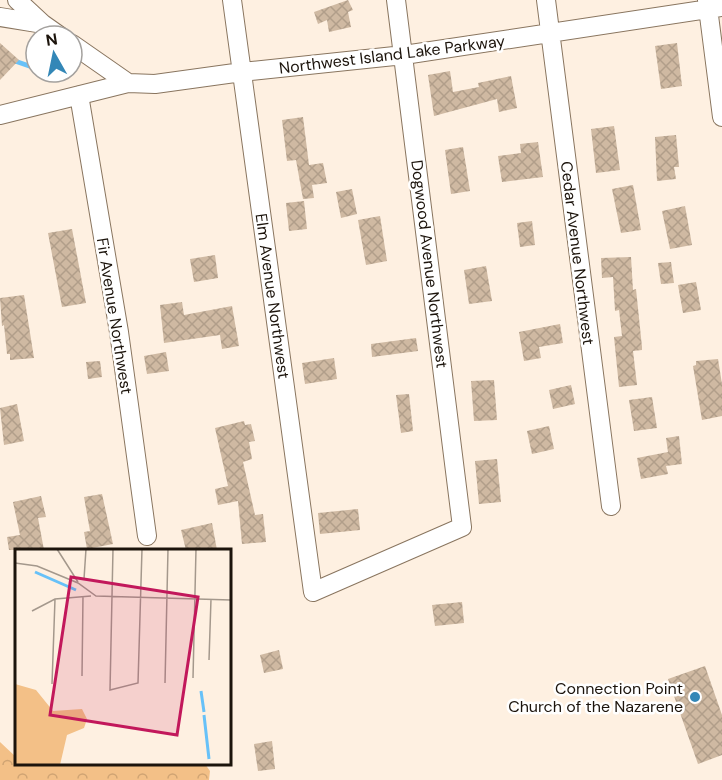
<svg xmlns="http://www.w3.org/2000/svg" width="722" height="780" font-family="'DM Sans',sans-serif">
<defs>
<pattern id="forest-crowns" width="20" height="18" patternUnits="userSpaceOnUse" patternTransform="scale(1.5)"><rect width="20" height="18" fill="#f3c087"/><path d="M2 6a3 3 0 1 1 6 0M12 15a3 3 0 1 1 6 0" fill="none" stroke="#d0a473"/></pattern>
<pattern id="building-cross-hatch" width="8" height="8" patternUnits="userSpaceOnUse" patternTransform="scale(1.5)"><rect width="8" height="8" fill="#cfb9a2"/><path d="M0 0l8 8M0 8l8-8" fill="none" stroke="#b19e8a"/></pattern>
</defs>
<rect width="100%" height="100%" fill="#fef0e1"/>
<path fill="url(#forest-crowns)" d="M0,742L16,757V764H205L210,771L209,780H0Z"/>
<g fill="none" stroke-linecap="round" stroke-linejoin="round">
<path stroke="#67c1f8" stroke-width="4.5" d="M12,60L35,68"/>
</g>
<path fill="url(#building-cross-hatch)" d="M348,0L353,10L348,12L351,27L329,32L327,20L318,24L314,12Z
M0,43L19,60L0,80Z
M677,43L682,86L661,89L655,46Z
M450,71L453,92L479,87L478,83L511,76L517,108L499,112L497,99L434,116L428,75Z
M303,117L309,165L323,163L327,183L312,185L314,198L303,199L296,160L287,161L282,120Z
M614,126L620,170L596,173L591,129Z
M676,135L679,167H674L676,179L657,181L655,137Z
M538,142L543,177L502,182L498,156L521,153L520,144Z
M463,147L470,191L451,194L445,150Z
M633,185L641,230L621,233L612,189Z
M352,189L357,214L341,218L336,192Z
M304,201L307,229L289,231L286,203Z
M685,206L692,245L670,249L662,211Z
M380,216L387,261L366,265L358,220Z
M532,221L535,245L520,247L517,223Z
M72,229L86,303L62,307L48,233Z
M215,255L218,278L194,282L190,259Z
M631,257L633,290L636,289L642,347V350L633,351L637,385L619,387L614,337L622,336L619,310L615,311L613,277L602,278L601,258Z
M671,262L674,283L661,284L658,263Z
M486,266L492,301L469,304L464,270Z
M696,282L701,310L683,313L678,285Z
M24,295L34,358L10,360V354H7L4,325L2,326L0,298Z
M182,302L184,315L232,306L239,346L222,349L220,335L164,343L160,305Z
M560,324L563,343L539,347L541,358L524,361L519,332Z
M416,338L418,351L372,357L371,344Z
M166,352L169,371L147,374L144,356Z
M334,358L337,379L305,384L302,363Z
M718,359L722,384V416L702,420L693,366L696,365V361Z
M100,361L102,377L88,379L86,362Z
M494,380L497,420L474,421L471,381Z
M571,385L575,404L553,409L549,390Z
M409,394L413,431L401,433L396,395Z
M652,397L657,428L634,431L629,400Z
M17,404L24,441L4,445L0,408Z
M244,421L245,425L251,424L255,441L249,442L252,459L243,462L255,515L263,514L266,542L242,544L238,501L218,505L215,489L228,486L215,428Z
M549,426L554,449L532,454L527,431Z
M679,436L682,464L666,466L668,474L641,479L637,458L668,452L666,438Z
M497,459L501,502L479,504L475,461Z
M102,494L113,544L87,549L84,532L90,531L84,497Z
M41,496L46,517L38,518L44,550H9L7,537L20,535L13,502Z
M358,509L360,530L320,534L318,513Z
M212,523L217,550H186L181,530Z
M462,602L464,623L435,626L432,605Z
M279,650L283,669L264,673L260,655Z
M705,666L722,715V755L698,764L668,679Z
M272,741L275,769L258,771L254,744Z"/>
<g fill="none" stroke-linecap="round" stroke-linejoin="round">
<g stroke="#89755f" stroke-width="20">
<path id="street" d="M17,0L43,24
M232,0L313,592L462,527L396,0
M546,0L611,506
M707,0L722,117
M0,17L43,24L60,36
M72,44L128,83L155,84L242,72L404,55L722,7
M79,95L119,332L147,536
M0,115L128,83"/>
</g>
<use href="#street" stroke="#fff" stroke-width="18"/>
</g>
<circle fill="#3387b7" stroke="#fff" stroke-width="2" cx="695" cy="697" r="6"/>
<g text-anchor="middle" stroke-width="5" stroke-linejoin="round" paint-order="stroke">
<g font-size="16" fill="#1c140c" stroke="#fff">
<text transform="translate(392 54) rotate(-7)" y="6">Northwest Island Lake Parkway</text>
<text transform="translate(578 253) rotate(83)" y="6">Cedar Avenue Northwest</text>
<text transform="translate(430 264) rotate(83)" y="6">Dogwood Avenue Northwest</text>
<text transform="translate(273 296) rotate(82)" y="6">Elm Avenue Northwest</text>
<text transform="translate(115 316) rotate(81)" y="6">Fir Avenue Northwest</text>
</g>
<g font-size="16" fill="#1c140c" stroke="#fff" text-anchor="end">
<text x="683" y="694">Connection Point<tspan x="683" dy="18">Church of the Nazarene</tspan></text>
</g>
</g>
<g transform="translate(15 549)">
<rect width="216" height="216" fill="#fef0e1"/>
<path d="M0,135L21,141L38,162L67,160L72,170L69,179L52,186L45,216H0Z" fill="#f3c087"/>
<path fill="none" stroke="#67c1f8" stroke-width="3" d="M20,23L61,41M186,142L189,163M189,166L194,210"/>
<path fill="none" stroke="#a4988c" stroke-width="1.5" d="M42,0L63,33M98,0L95,141L123,134L127,0M216,0V165M0,14L22,17L63,34L81,47L216,51M69,30L71,0M17,62L40,50L76,47M194,111L196,50M67,127L68,47M178,129L181,0M150,134L153,0M37,135L40,50"/>
<path fill="#c2185b" fill-opacity="0.15" stroke="#c2185b" stroke-width="3" d="M56,28L183,48L162,186L35,166Z"/>
<rect width="216" height="216" fill="none" stroke="#1c140c" stroke-width="3"/>
</g>
<g transform="translate(54 54) rotate(351)"><circle r="28" fill="#ffffff" stroke="#a4a19e" stroke-width="1.5"/>
<path d="M0-4.5L10 22L0 15L-10 22Z" fill="#3387b7"/>
<text y="-9" font-size="16" font-weight="bold" text-anchor="middle" fill="#1c140c">N</text>
</g>
</svg>
